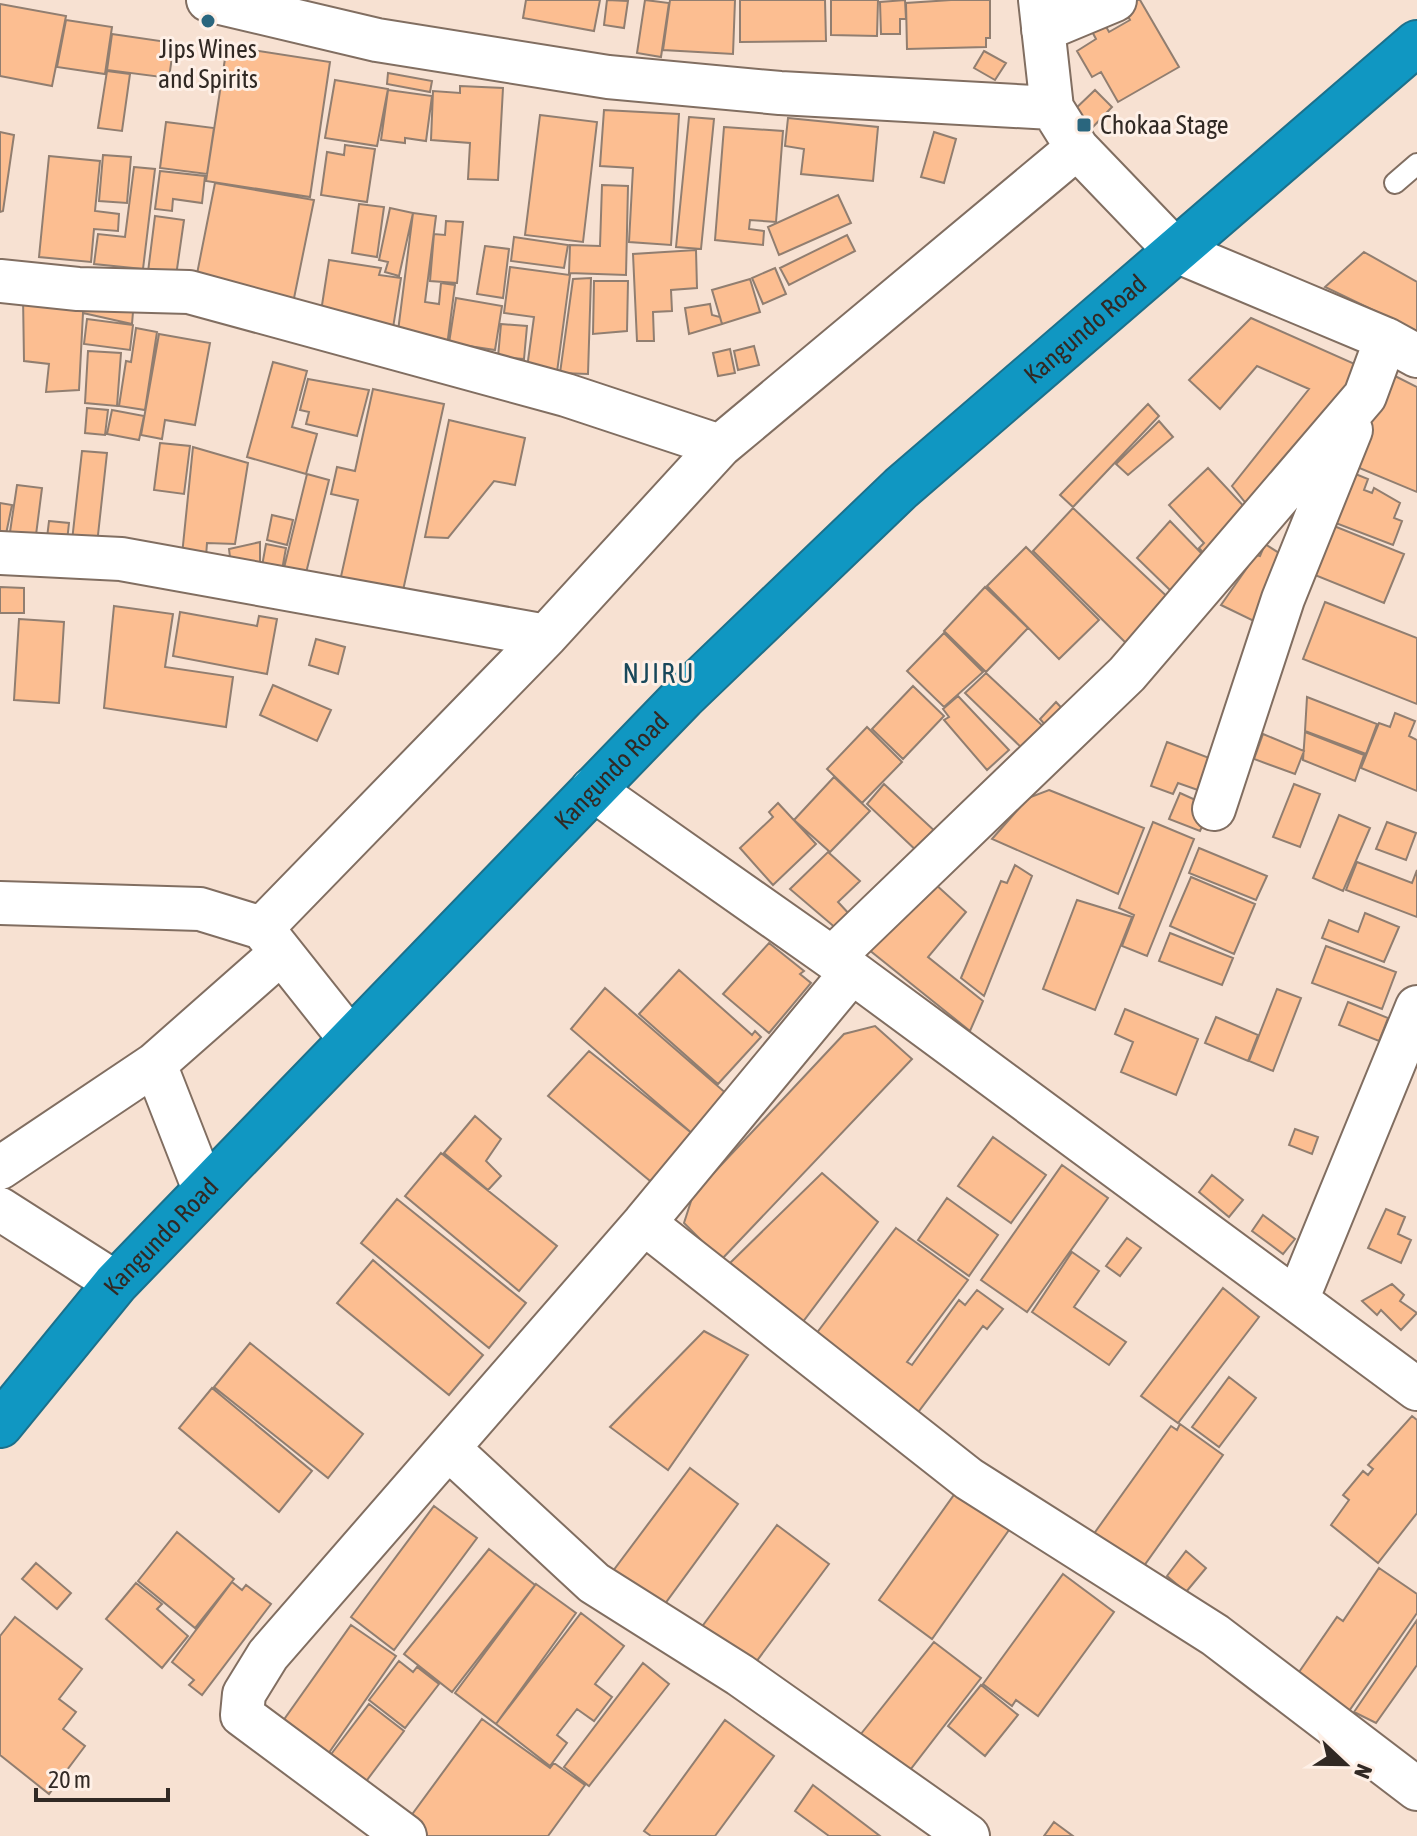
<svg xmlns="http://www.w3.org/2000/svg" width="1417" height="1836" font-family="'Asap Condensed',sans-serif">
<rect width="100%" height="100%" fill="#f7e1d2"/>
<path fill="#fcbe91" stroke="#917e70" stroke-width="2" d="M526,0H600L594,31L523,18Z
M607,0L628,1L624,28L604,25Z
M645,0L669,3L661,57L637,53Z
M670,0H735L733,54L663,50Z
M740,0H825L826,41L740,42Z
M831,0H878L877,36L831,35Z
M905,0L906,19H900V34H881L880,2Z
M951,0H990V38H986V47L907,49L906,3Z
M1133,0H1140L1179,67L1118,102L1101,72L1092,77L1077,51L1096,39L1087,22L1099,14L1109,32L1130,20L1122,6Z
M0,4L66,16L52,86L0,76Z
M66,20L112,27L105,74L57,67Z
M112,34L174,43L169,78L107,70Z
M227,46L330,62L310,197L206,181Z
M984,51L1006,63L995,80L974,68Z
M107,71L130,74L122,131L98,128Z
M388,73L432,81L430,92L387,84Z
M335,80L388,89L377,146L325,138Z
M460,86L503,88L498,180L468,179L470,143L431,140L433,91L460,93Z
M388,90L432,96L426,141L405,138V143L381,140Z
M1095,90L1112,107L1090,130L1072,112Z
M604,110L679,114L671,245L629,242L633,168L600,166Z
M540,115L597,122L583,242L525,235Z
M689,117L714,119L701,249L676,247Z
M788,118L878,127L873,181L801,174L804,149L785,146Z
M166,122L214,128L207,174L160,168Z
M724,127L783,131L776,222L750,220L749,229L764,231L763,245L715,240Z
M0,132L14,135L3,211L0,212Z
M934,132L956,139L944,183L921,177Z
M345,145L375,149L367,202L321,195L327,152L344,155Z
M103,155L131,157L127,203L99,201Z
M49,156L100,161L95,211L119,214L118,231L94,229L91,262L39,257Z
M134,167L155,169L143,269L94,264L98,234L125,237Z
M160,171L205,176L202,203L173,199L172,211L155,209Z
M215,183L314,200L292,308L194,289Z
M602,185L628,186L626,275L569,273L570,245L600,246Z
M838,195L851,223L779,255L768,227Z
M359,204L384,207L377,257L352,253Z
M390,208L413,213L399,276L385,272L388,262L379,260Z
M413,213L436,216L425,302L439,304L441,283L455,285L447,346L397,339Z
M155,216L184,220L176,276L148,272Z
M446,221L463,222L457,283L430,281L434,234L445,235Z
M847,235L855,251L789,285L780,268Z
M514,237L568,245L564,268L511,261Z
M485,246L509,249L503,298L477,294Z
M696,250L697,288L671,290L672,311L653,312L654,341H637L633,254Z
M1364,252L1417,282V331L1325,287Z
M329,260L381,268L379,275L401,278L393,328L320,318Z
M510,267L570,275L557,372L527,368L534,317L504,313Z
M775,268L786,294L763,304L752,278Z
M591,278L588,374L560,373L573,279Z
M750,279L760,312L722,324L712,290Z
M594,281H628L627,331L593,334Z
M23,296L133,312L132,324L83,313L79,390L46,392L49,364L24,361Z
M456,298L502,306L495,350L449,343Z
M710,304L712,315L720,317L722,324L689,334L685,308Z
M1251,318L1357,365L1350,397L1256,516L1232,486L1309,389L1257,366L1220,409L1189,380Z
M87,319L133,325L130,350L84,344Z
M501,324L527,326L524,359L498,357Z
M136,328L157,332L145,410L119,406L126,361L131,362Z
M159,334L210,343L195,425L165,420L162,439L141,435Z
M754,346L759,365L738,370L734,351Z
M730,349L735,373L718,376L713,353Z
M88,351L121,353L117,406L85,403Z
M273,362L307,371L292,427L317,434L306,474L247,457Z
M1393,375L1417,387V492L1345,462Z
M308,379L369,390L357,436L306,424L309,412L300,410Z
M373,389L444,404L402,595L340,581L358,500L331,494L337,467L355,471Z
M1148,404L1159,416L1073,507L1060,495Z
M87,408L108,410L105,435L85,433Z
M112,410L144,416L139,440L107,434Z
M449,420L525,438L515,485L494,481L448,538L425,537Z
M1159,421L1173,437L1128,475L1116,464Z
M160,443L190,446L184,494L154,490Z
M193,447L248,463L235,544L207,543L206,557L182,555Z
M82,451L107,453L97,544L72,541Z
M1208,468L1250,513L1205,555L1199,548L1204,543L1169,505Z
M1348,471L1368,479L1364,490L1372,493L1374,488L1400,503L1394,518L1402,521L1393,545L1320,517Z
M307,474L329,480L305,577L283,572Z
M17,485L42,488L36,535L10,532Z
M0,503L12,505L6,534L0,533Z
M1073,508L1175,604L1132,649L1033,551Z
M272,515L293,520L287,545L267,540Z
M1319,520L1404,554L1384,603L1300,569Z
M49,521L69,523L67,541L47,538Z
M1170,521L1205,557L1172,592L1137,558Z
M260,542V565H231L229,549Z
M266,544L286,548L282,570L262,566Z
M1265,544L1290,560L1262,625L1221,605L1256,555L1260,556Z
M1026,547L1099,620L1059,659L987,586Z
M0,587L24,588V613H0Z
M985,587L1028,628L986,672L944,631Z
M1325,602L1417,638V704L1303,659Z
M114,606L173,614L165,667L233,677L226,727L104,708Z
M180,612L257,626L259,616L277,619L267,674L173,656Z
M19,619L64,622L59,703L14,700Z
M944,633L983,672L944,707L907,671Z
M316,639L345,647L338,674L309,665Z
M986,673L1047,730L1026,752L965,693Z
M273,685L331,710L317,741L260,715Z
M913,686L944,716L903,759L872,729Z
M958,696L1009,750L987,770L944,720L949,717L943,709Z
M1307,697L1377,724L1366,754L1305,731Z
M1056,702L1070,717L1052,733L1040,719Z
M1395,713L1415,721L1409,736L1417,740V791L1361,768L1379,723L1390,727Z
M867,727L902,762L862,803L827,769Z
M1305,732L1364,755L1355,781L1303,760Z
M1263,734L1304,751L1295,774L1254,759Z
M1167,742L1225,764L1212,795L1178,783L1173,794L1151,786Z
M834,777L870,811L830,852L794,820Z
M884,784L938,834L920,854L867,804Z
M1294,784L1320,794L1300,847L1273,837Z
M1049,790L1144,828L1118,894L992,839L1028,798Z
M1180,793L1211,807L1200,831L1169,819Z
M778,803L816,844L773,885L740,848L773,817L769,812Z
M1339,815L1370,828L1343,891L1313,878Z
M1153,822L1194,839L1147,956L1122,946L1134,915L1119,908Z
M1387,822L1416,833L1406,860L1376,849Z
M1199,848L1267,876L1256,900L1189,873Z
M828,852L860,881L838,902L852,917L838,930L790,889Z
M1357,862L1412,883L1417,870V917L1346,890Z
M1015,865L1032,876L984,996L961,978L1001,881L1007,883Z
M1191,877L1255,904L1234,954L1170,926Z
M934,883L966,912L928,957L983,1001L970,1031L858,941Z
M1077,900L1132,917L1095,1010L1043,989Z
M1365,913L1399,927L1384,962L1322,938L1329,920L1358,932Z
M1170,933L1233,958L1222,985L1159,961Z
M769,943L804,971L800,974L811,983L769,1033L723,994Z
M1326,946L1396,972L1382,1009L1312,983Z
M679,970L752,1035L755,1031L761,1037L718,1084L639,1014Z
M605,988L728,1095L694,1135L571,1029Z
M1277,989L1301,998L1273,1071L1249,1061Z
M1348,1002L1388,1018L1379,1041L1339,1025Z
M1125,1009L1198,1039L1176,1095L1121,1072L1133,1042L1115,1034Z
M1216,1017L1258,1035L1248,1061L1205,1043Z
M875,1026L912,1059L721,1260L684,1223L693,1195L844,1034Z
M589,1051L704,1143L661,1190L548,1096Z
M475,1116L501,1139L486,1161L501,1176L488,1190L444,1153Z
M1295,1129L1318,1137L1312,1154L1289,1145Z
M993,1137L1046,1175L1011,1223L958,1186Z
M441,1153L557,1246L519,1291L405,1196Z
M1062,1165L1108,1198L1027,1312L981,1280Z
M822,1173L878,1222L802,1323L730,1263Z
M1212,1175L1243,1200L1229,1217L1199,1192Z
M947,1198L998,1235L969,1276L918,1240Z
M397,1199L526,1303L489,1348L361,1243Z
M1386,1209L1405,1217L1398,1234L1411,1240L1401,1263L1368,1248Z
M1263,1215L1295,1239L1283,1254L1252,1231Z
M896,1228L968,1280L907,1362L912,1365L959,1300L965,1305L977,1290L1003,1309L987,1329L983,1326L916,1415L813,1338Z
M1127,1238L1141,1248L1120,1276L1106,1266Z
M1072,1252L1099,1271L1074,1307L1126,1342L1109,1365L1032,1312Z
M373,1260L483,1355L449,1395L337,1303Z
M1392,1284L1404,1295L1400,1301L1417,1313L1401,1330L1381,1310L1377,1315L1362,1301Z
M1223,1288L1259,1317L1178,1423L1141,1396Z
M704,1331L748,1355L668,1470L610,1427Z
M250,1343L363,1434L328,1478L214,1387Z
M1229,1377L1256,1398L1219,1447L1192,1427Z
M212,1388L312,1471L279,1512L179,1428Z
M1412,1416L1417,1420V1513L1378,1563L1331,1525L1349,1500L1343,1495L1363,1471L1368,1475L1373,1469L1368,1465Z
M1180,1424L1223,1455L1141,1570L1093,1535L1171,1426L1177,1430Z
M690,1468L738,1504L656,1616L607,1579Z
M956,1492L1009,1530L932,1639L879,1600Z
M434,1506L477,1538L394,1650L351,1617Z
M777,1525L829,1564L750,1670L698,1632Z
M177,1532L234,1579L195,1628L138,1581Z
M489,1549L535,1585L452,1692L404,1654Z
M1186,1551L1206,1568L1186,1592L1167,1576Z
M36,1563L71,1593L57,1609L22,1579Z
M1379,1568L1417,1594V1613L1349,1711L1297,1675L1337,1617L1343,1621Z
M1063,1574L1114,1612L1038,1716L1016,1700L1012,1706L983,1684Z
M232,1582L242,1590L246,1585L271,1604L202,1695L189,1685L194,1680L172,1662Z
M136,1583L162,1604L157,1609L188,1636L162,1668L106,1619Z
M536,1584L576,1613L496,1724L455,1693Z
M581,1613L624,1646L595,1684L612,1697L594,1721L577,1709L557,1735L567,1743L550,1766L496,1724Z
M15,1617L82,1669L59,1699L76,1712L63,1729L85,1746L49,1794L0,1755V1636Z
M1417,1620V1665L1376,1723L1354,1712Z
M351,1625L396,1656L319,1767L273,1735Z
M934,1642L981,1678L897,1787L849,1749Z
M399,1661L413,1672L417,1667L439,1684L405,1728L369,1700Z
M643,1663L669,1684L589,1786L564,1767Z
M981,1685L1018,1715L985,1756L948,1726Z
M369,1704L404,1731L361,1788L326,1761Z
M482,1719L550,1768L554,1763L585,1785L548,1836H421L405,1824Z
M725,1720L774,1756L715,1836H651L644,1831Z
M813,1785L880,1836H829L795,1811Z
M1054,1822L1073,1836H1044Z"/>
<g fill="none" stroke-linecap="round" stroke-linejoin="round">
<g stroke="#816e61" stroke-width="24">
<path id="lane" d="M1395,183L1417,164"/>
</g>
<g stroke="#816e61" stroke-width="46">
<path id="street" d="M208,0L377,40L608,77L780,93L1052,108L1077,148L1176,251L1386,339L1417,356
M1040,0L1052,108
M1043,30L1115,0
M0,281L78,289L189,292L566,395L720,446
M0,553L121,559L546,636
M592,789L852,972L1417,1389
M1214,809L1283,599L1351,430
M0,903L200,909L262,928L350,1039
M262,928L546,636L720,446L1077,148
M832,958L1127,674L1365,396L1386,339
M155,1064L205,1192
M0,1168L155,1064L281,953
M0,1209L116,1283
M644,1223L969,1479L1215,1635L1417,1789
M1297,1300L1417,1007
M449,1449L594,1583L740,1675L968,1836
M405,1836L242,1715L244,1694L268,1655L644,1223L852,972"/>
</g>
<g stroke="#1c708b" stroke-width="48">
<g id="highway">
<path id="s1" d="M0,1425L116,1283L683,697L901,488L1417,43"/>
</g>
</g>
<use href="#lane" stroke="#fff" stroke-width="20"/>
<use href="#street" stroke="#fff" stroke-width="42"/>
<use href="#highway" stroke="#1097c2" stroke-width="44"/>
</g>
<g fill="#2a667e" stroke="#fef0e7" stroke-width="3">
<circle cx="208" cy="21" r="8"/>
<rect x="1076" y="117" width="16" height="16" rx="4"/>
</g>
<g text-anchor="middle" stroke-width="6" stroke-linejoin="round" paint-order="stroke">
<g font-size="26" fill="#312924" stroke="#fef0e7">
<text x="208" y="58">Jips Wines<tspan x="208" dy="30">and Spirits</tspan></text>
<text x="1100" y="134" text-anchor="start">Chokaa Stage</text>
</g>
<g font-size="26" fill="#312924" stroke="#fef0e7">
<text dy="9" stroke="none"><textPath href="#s1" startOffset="1544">Kangundo Road</textPath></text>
<text dy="9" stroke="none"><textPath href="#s1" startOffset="896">Kangundo Road</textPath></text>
<text dy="9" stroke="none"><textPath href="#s1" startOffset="248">Kangundo Road</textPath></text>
</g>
<g font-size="28" letter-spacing="2" fill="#18485b" stroke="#fef0e7">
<text x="659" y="683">NJIRU</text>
</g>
</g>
<g transform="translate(1345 1764) rotate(112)" stroke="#fef0e7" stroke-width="6" paint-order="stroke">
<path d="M0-6L14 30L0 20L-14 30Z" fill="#312924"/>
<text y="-12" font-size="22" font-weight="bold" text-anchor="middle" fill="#312924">N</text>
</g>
<path d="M36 1788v12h132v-12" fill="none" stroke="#312924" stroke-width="4"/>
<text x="48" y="1788" font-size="24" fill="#312924" stroke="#fef0e7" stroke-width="6" paint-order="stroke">20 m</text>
</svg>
